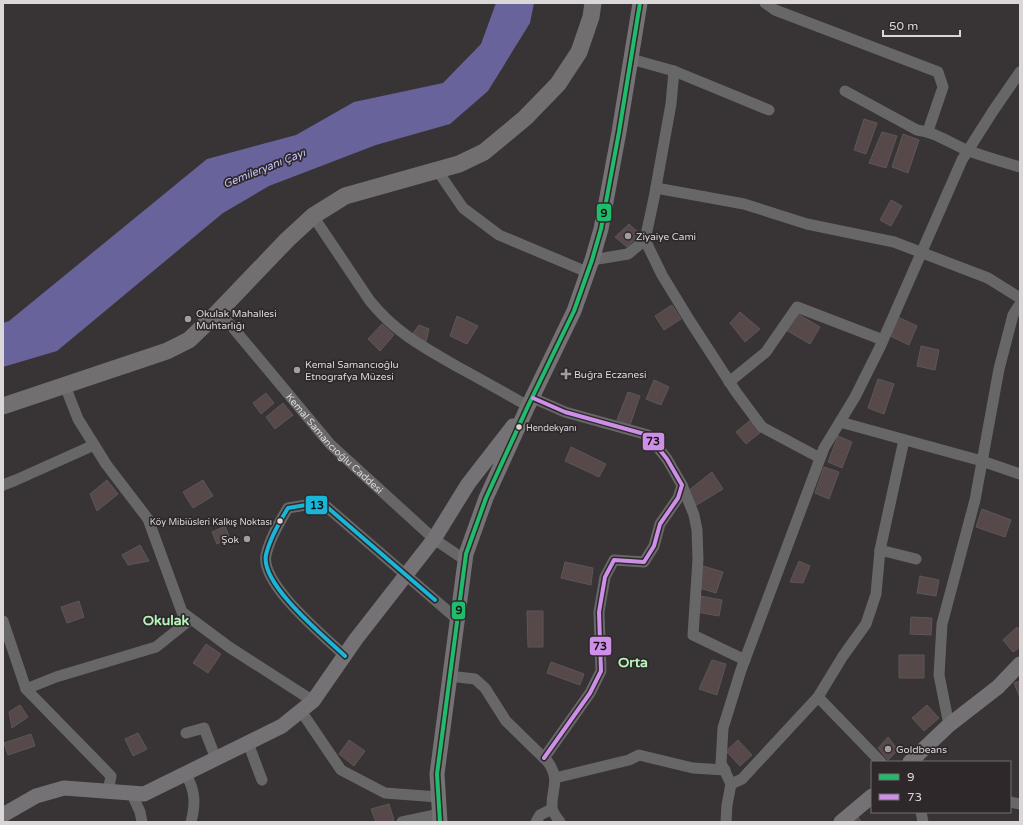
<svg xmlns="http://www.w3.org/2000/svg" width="1023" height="825" font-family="'Varela Round',sans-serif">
<rect width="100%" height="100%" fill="#383335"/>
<path fill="#68639a" d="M496,3H534L530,23L488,91L450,124L376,145L269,186L223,213L57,351L3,367V323L9,321L207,159L296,135L354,102L443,83L481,44Z"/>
<path fill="#57484a" stroke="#5b5758" d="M864,119L877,123L866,154L854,150Z
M882,132L897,136L886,168L869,163Z
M903,134L919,140L908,173L892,167Z
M891,200L902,206L891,226L880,220Z
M629,224L640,234L627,247L615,237Z
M672,305L681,319L664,330L655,316Z
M740,312L760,329L745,342L730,323Z
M796,313L820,327L810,344L786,330Z
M457,316L478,326L467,344L450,336Z
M898,317L917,326L909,345L890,336Z
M382,324L394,335L380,351L368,339Z
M419,325L429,329L425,346L411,336Z
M921,346L939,350L935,370L917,366Z
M878,379L894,384L884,414L868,408Z
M654,380L669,387L661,405L646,399Z
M628,392L640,396L630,425L617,420Z
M266,393L274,403L261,414L253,403Z
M283,403L293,415L275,429L266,417Z
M752,419L762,431L746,444L736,432Z
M838,436L852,442L842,468L828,462Z
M571,447L606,464L599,477L565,461Z
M824,467L839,472L829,499L815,493Z
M712,472L723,489L695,506L688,491Z
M107,480L118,494L97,511L90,494Z
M203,480L213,496L193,508L183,492Z
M982,509L1011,520L1005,537L976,527Z
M225,526L230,539L217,544L212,532Z
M140,545L149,561L128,565L122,555Z
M799,561L810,566L803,583L790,582Z
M565,562L593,568L591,585L561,578Z
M703,566L723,572L716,593L696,587Z
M920,576L939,580L936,596L917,593Z
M700,596L722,600L719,616L697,612Z
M79,601L84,617L67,623L61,607Z
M527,611H543V647H528Z
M911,617L932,618L931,635L910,634Z
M1017,627L1020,630V647L1013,652L1003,640Z
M206,644L221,654L208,673L193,663Z
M899,655H924V678H899Z
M712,660L726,664L717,695L699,689Z
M551,662L584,674L580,685L547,673Z
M1020,681V698L1014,683Z
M20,705L28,717L12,728L9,712Z
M927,705L939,718L924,731L912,718Z
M138,733L147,749L133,756L125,739Z
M31,734L35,746L8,755L4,743Z
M888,737L898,750L888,760L878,748Z
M349,740L365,751L354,766L339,754Z
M738,740L752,755L740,766L726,751Z
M389,804L394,820L387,822H376L371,809Z
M858,817L861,822H850Z"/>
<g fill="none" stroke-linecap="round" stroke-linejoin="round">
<g stroke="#686768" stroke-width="11">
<path d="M765,3L775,10L938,72L943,87L928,131"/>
<path d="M631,59L674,71L769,110"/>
<path d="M845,91L917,130C936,132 951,144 969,151C986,157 1003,162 1020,167"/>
<path d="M437,170L463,208L499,235L587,272"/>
<path d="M656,188L744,204L807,224L894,242L988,278L1020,298"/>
<path d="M313,216L370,301C396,333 423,347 458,367C482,380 505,393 528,406"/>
<path d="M645,240L662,275L690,321L736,392L762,427L820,458"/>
<path d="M592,260L628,254L645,240L654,198L671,104L674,71"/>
<path id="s1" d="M219,311L330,444L434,539L465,560"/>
<path d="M729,382L766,352L797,307L883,340"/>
<path d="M65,386L78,419L106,464L148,519L182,612L229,647L313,701"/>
<path d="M533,398L565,412L648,435L667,459L682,485L678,498L660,524L654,546L644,562L614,560L605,577L599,612L601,671L590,693L544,758"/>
<path d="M840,422L982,461L1020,474"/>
<path d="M904,440L880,550L916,559"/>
<path d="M3,485L16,480L94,445"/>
<path d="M682,485L694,515L697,530L698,559L693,635L745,660"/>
<path d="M3,621L26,689L111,776L108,792"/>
<path d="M345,656C325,637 260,584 266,555C269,541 280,521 288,508L312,504L327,507L457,619"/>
<path d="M449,676L475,679L485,688L506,721L548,762C561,781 551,789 552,808C553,813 557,818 560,822"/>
<path d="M26,689L56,677L156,647L191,619"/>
<path d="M818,697L843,656L866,624L876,594L880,550"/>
<path d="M301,711L341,770L385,793L438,797"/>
<path d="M949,725L939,675L942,624L975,500L999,369L1013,315L1020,304"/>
<path d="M186,733L204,728L216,759"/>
<path d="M248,743L262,780"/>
<path d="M186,774C195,791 196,803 191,822"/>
<path d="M555,778L629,760L639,755L693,768L725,770"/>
<path d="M731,784L742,779L818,697L881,762"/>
<path d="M132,794L140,812L142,822"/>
<path d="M1010,802L1020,804"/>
<path d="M921,812L923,822"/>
<path d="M402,822L440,814"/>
<path d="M536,822L540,815L552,809"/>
<path d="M726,822L727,805L731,784L721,763L723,728L741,670L824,448L855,397L880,347L962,160L993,111L1020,72"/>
</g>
<path stroke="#747274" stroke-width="15" d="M910,762L949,725L998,687L1020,664
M3,815L36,796L64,788L144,794L282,726L313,701L356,639L434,539L468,484L513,426
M440,822L437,774L466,554L486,498L528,406L574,311L592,260L601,229L619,132L640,3
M841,822L872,796"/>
<path stroke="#726f71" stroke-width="17" d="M3,406L167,351L189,340L219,311L287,240L313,216L345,196L459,164L484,152L525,118L558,84L579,52L591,17L593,3"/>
<g stroke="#2e282b" stroke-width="7">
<path id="bus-1" d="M440,822L437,774L466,554L486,498L528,406L574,311L592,260L601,229L619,132L640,3"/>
</g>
<g stroke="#2e282b" stroke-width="7">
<path id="bus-2" d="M533,398L565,412L648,435L667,459L682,485L678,498L660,524L654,546L644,562L614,560L605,577L599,612L601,671L590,693L544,758"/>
</g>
<g stroke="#2e282b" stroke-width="7">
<path id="bus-3" d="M345,656C325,637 260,584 266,555C269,541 280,521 288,508L312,504L327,507L435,600"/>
</g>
<use href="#bus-1" stroke="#20bc6c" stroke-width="4"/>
<use href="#bus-2" stroke="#ce8fe9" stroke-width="4"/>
<use href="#bus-3" stroke="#1ab6d8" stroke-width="4"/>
</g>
<g fill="#a29e9f" stroke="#2e282b" stroke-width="1.5">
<circle cx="628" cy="236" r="4"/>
<circle cx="188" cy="319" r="4"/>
<circle cx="297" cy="370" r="4"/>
<path d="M564 368h4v4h4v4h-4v4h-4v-4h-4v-4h4z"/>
<circle cx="247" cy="539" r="4"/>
<circle cx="888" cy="749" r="4"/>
</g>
<g fill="#dbd7d8" stroke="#2e282b" stroke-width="1.5">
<circle cx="519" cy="427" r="3.5"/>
<circle cx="280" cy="521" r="3.5"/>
</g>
<g text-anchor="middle" stroke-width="3.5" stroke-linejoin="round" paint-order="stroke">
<g font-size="9" fill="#dbd7d8" stroke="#2e282b" text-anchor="start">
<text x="526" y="431">Hendekyanı</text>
<text x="272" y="525" text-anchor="end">Köy Mibiüsleri Kalkış Noktası</text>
</g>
<g font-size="10" fill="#dbd7d8" stroke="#2e282b" text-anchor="start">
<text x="636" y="240">Ziyaiye Cami</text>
<text x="196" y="317">Okulak Mahallesi<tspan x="196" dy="12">Muhtarlığı</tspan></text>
<text x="305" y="368">Kemal Samancıoğlu<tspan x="305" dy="12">Etnografya Müzesi</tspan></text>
<text x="574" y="378">Buğra Eczanesi</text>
<text x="239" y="543" text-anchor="end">Şok</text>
<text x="896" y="753">Goldbeans</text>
</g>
<g font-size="10" fill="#dbd7d8" stroke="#2e282b">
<text dy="4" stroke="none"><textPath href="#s1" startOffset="176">Kemal Samancıoğlu Caddesi</textPath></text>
</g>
<g font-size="11" font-style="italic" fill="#c6c3f8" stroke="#2e282b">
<text transform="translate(264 168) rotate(-22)" y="4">Gemileryanı Çayı</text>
</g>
<g font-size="14" font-weight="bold" fill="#b6f4ba" stroke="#2e282b">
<text x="166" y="625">Okulak</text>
<text x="633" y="667">Orta</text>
</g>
</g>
<g stroke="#2e282b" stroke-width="1.5">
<rect x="596" y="203" width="16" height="19" rx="4" fill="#20bc6c"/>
<rect x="642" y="432" width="23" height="19" rx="4" fill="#ce8fe9"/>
<rect x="305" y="495" width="23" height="20" rx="4" fill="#1ab6d8"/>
<rect x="451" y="601" width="15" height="19" rx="4" fill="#20bc6c"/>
<rect x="589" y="636" width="23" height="20" rx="4" fill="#ce8fe9"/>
</g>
<g font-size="11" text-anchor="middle" font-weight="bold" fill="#111">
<text x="604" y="217">9</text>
<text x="653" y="445">73</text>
<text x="317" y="509">13</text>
<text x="459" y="614">9</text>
<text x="600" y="650">73</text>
</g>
<rect width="1023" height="825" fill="none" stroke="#dbd7d8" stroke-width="8"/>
<rect x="871" y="761" width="140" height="52" fill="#2e282b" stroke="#736e70"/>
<rect x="879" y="774" width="20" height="6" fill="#20bc6c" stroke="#736e70"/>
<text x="907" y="781" font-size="12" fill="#dbd7d8">9</text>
<rect x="879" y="794" width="20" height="6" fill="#ce8fe9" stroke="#736e70"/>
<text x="907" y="801" font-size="12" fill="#dbd7d8">73</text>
<path d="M883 30v6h77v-6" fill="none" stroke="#dbd7d8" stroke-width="2"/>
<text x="889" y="30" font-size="12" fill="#dbd7d8" stroke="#2e282b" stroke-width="3" paint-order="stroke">50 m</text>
</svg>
